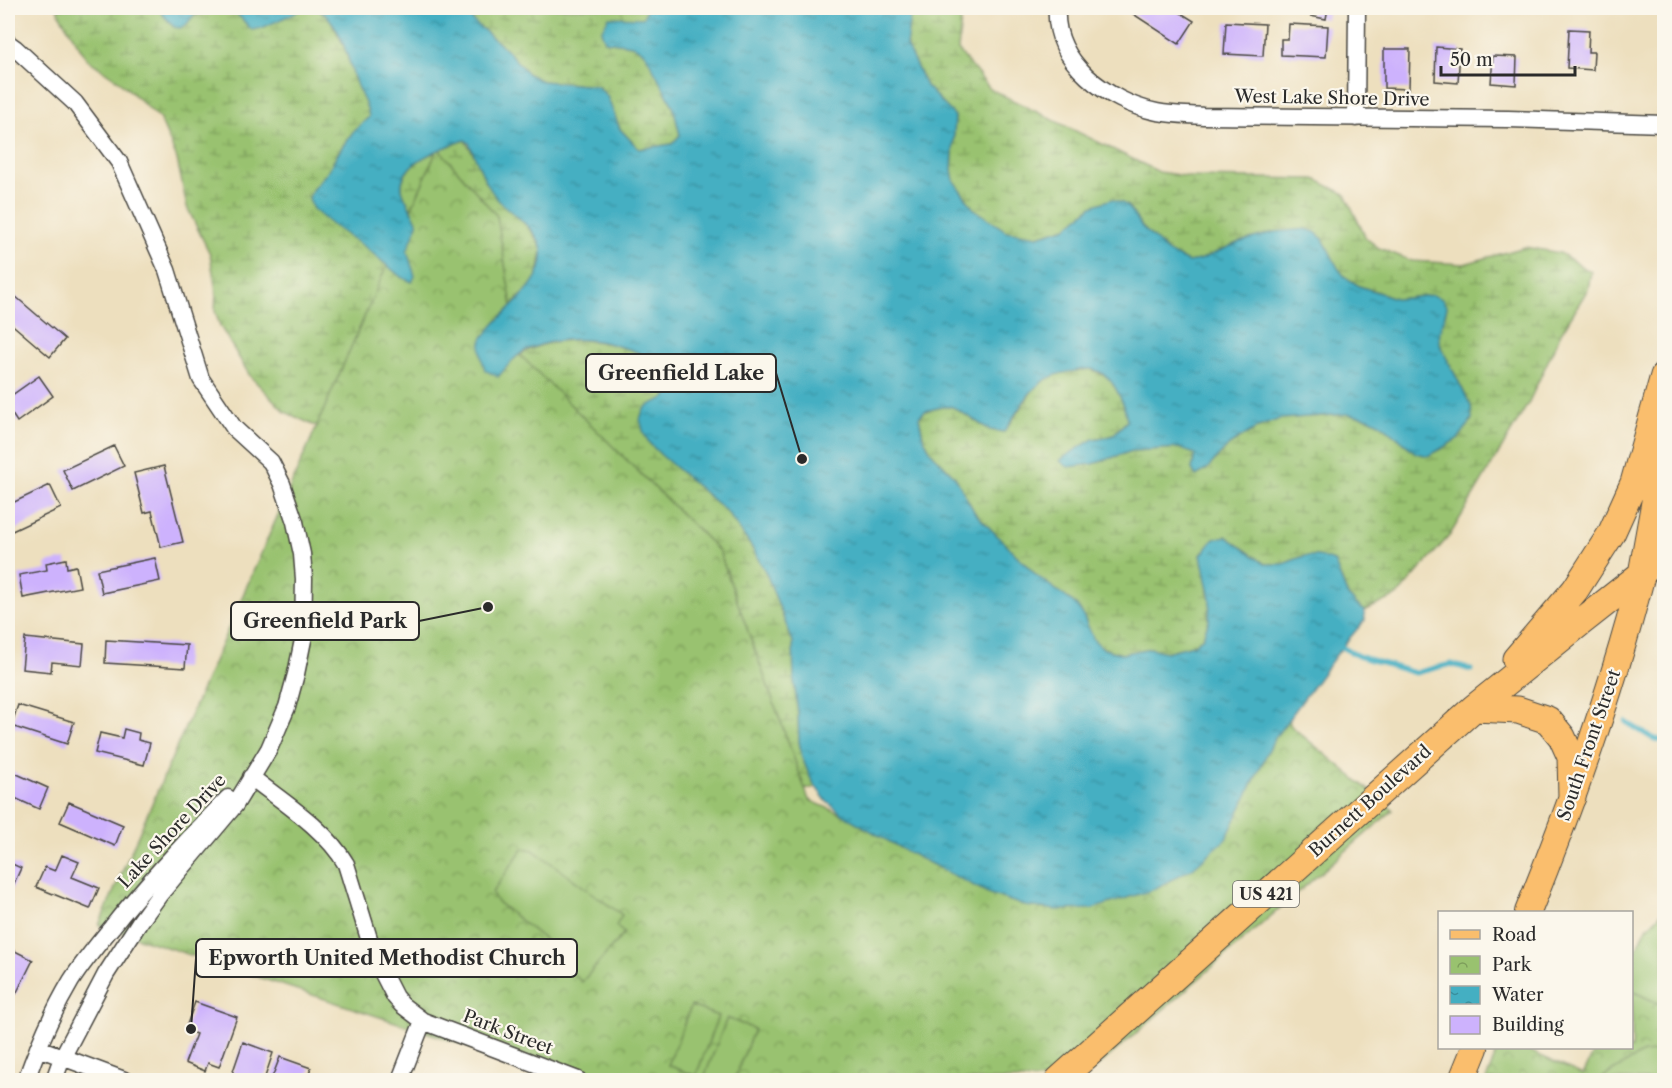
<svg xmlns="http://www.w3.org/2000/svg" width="1672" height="1088" font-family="'Libre Caslon Text',serif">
<defs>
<pattern id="wetland-marsh" width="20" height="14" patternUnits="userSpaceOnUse" patternTransform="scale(1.5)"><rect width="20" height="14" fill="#99c26f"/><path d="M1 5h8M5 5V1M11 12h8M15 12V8" fill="none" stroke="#7d9e5b"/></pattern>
<pattern id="park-crowns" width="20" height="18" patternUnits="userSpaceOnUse" patternTransform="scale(1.5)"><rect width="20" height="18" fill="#99c26f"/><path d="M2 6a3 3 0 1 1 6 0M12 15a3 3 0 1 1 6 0" fill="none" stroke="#7d9e5b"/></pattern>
<pattern id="water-ripples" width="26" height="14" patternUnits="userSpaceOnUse" patternTransform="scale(1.5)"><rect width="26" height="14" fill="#44afc2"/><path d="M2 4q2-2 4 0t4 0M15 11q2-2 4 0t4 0" fill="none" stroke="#398f9e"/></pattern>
</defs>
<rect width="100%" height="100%" fill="#fbf7ec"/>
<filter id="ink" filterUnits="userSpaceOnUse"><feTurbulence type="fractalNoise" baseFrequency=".0167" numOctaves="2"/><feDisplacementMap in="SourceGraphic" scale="12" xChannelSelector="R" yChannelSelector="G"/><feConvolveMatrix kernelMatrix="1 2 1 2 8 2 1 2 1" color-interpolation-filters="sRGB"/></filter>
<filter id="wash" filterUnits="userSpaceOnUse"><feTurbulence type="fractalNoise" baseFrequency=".008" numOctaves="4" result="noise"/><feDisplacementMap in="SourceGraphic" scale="24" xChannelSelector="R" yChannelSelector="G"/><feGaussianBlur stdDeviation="1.35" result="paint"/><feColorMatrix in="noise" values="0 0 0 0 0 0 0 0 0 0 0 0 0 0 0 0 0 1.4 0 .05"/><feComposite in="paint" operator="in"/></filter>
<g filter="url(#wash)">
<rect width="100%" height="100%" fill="#eddfbe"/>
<path fill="url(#wetland-marsh)" stroke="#62764d" stroke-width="1.5" d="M57,8H157L174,27C190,19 218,0 236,13C240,16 243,20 246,24L286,16L305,8H314L324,13L329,17L344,46L357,85L369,111V117L353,132L342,147L328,171L312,190L332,225L365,247L390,268L412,210C409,204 403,196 402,189C399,162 445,147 465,140L476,158L486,182L498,199L525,224L534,235L542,250L538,275L532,285L514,303V359C545,337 585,336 621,347C627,349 634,350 639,353C654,363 664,377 669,393L665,398L650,444L727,512L751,546L766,573L793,642L794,681L798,713L799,741L802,757L810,777L816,787L808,789L793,782L329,426L313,425L285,412L250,376L220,326L215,311L216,292L210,254L187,207L177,159L160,119L120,82L87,59L61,17Z
M465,8H647L644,18L605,41L632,45L645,52L673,106L680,135L672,144L639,149L620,129L607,96L598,86L542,81L528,74L505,48L474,22Z
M911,8H962L958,50L990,89L1159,172L1191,177L1315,179L1345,194L1366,238L1379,248L1412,261L1464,264L1525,247L1560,253L1591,272L1588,289L1561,333L1528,404L1450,535L1397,596L1364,611L1348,596L1334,561L1318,556H1304L1283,564H1265L1226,536L1214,539L1201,555L1210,599L1209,620L1203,637L1193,645L1166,652L1150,648L1122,654L1104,649L1094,641L1082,613L1074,603L1037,576L975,513L955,477L931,452L923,437L919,417L925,411L942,407H953L990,430L1004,432L1034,388L1046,379L1058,373L1091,369L1108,377L1113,383L1125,407L1127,421L1112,436L1093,439V464L1132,451L1179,448L1196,454L1192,469L1196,476L1206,470L1229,445L1258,427L1280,419L1347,414L1369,418L1381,424L1416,453L1471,406L1440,345L1439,335L1447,307L1433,295L1398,299L1359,286L1345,277L1337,268L1323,239L1274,232L1237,243L1200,260L1188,262L1168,252L1142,227L1127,205L1092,206L1067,227L1038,236L1006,231L973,208L954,181L952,171L955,116L926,86L906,45Z"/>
<path fill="url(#park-crowns)" stroke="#62764d" stroke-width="1.5" d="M438,148L497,216L520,355L719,551L809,800L952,862L1268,664L1291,726L1393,810L1082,1080H572L99,925Z
M1664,906V1080H1486L1498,1048H1523L1583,1075L1596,1048H1632V972Z"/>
<path fill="#99c26f" stroke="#62764d" stroke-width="1.5" d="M523,848L533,850L622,915L616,926L624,933L582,982L547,950L545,940L496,901L492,893Z
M1664,911V1006L1632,991V957L1647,928Z
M691,1006L718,1016L696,1076L668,1065Z
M727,1018L754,1029L734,1080H711L704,1078Z
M1664,1051V1080H1598L1643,1053Z"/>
<path fill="url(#water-ripples)" stroke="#386d76" stroke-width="1.5" d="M157,8H215L194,15L186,25L180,28L174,27Z
M219,8H305L262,28L252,30C241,19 236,8 219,8Z
M312,8H465L474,22L505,48L528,74L542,81L597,86L607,96L620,129L639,149L672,144L680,135L673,106L645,53L632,45L605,41L601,31L609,17L643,18L647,8H911L906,45L926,86L955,116L952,170L954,181L973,208L1006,231L1038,236L1067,227L1092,206L1112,199L1127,205L1142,227L1168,252L1188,262L1200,260L1237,243L1274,232L1306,229L1315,232L1323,239L1338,268L1345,277L1359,286L1398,299L1433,295L1442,299L1447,307L1439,335L1440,345L1471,406L1472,419L1459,438L1429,456L1416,453L1381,424L1369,418L1347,414L1280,419L1258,427L1229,445L1206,470L1196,476L1192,469L1195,454L1179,448L1132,451L1093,464L1068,467L1060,461L1064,457L1093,439L1112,436L1127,421C1124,402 1112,369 1088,369C1084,369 1079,370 1075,371C1059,373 1049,376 1037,386C1025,396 1013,419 1004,432L990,430L953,407H942L925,411L919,417L923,437L931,452L955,477L975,513L1037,576L1074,603L1082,613L1094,640L1104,649L1122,654L1150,648L1166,652L1193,645L1203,637L1209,620L1210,599L1201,555L1214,539L1226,536L1265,564H1283L1304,556H1318L1334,561L1348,596L1364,611L1365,620L1342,647L1274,739L1226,839L1193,868L1152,890L1092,909L1057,910L1025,906L990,894L902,849L845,816L827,802L816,787L810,777L802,757L799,741L798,713L794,681L793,642L766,573L751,546L727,512L661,455L650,444L644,434L640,419L643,411L647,406L665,398L669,393C664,377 654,362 639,353C634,350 627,349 621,347C591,337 559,337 529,349C516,354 507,367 498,377L485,370C482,361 478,348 482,339C484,335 488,332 490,329C509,306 545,283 542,251C540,230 511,214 498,200C484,183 478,162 469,143L465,140C445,147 398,162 402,189C403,197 415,215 418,224L407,251L415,276L412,282L401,277L365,247L332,225L313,209L309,198L312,190L328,171L342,147L353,132L369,117C368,106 361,96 357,86C349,64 344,35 328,17C324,12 318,10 312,8Z"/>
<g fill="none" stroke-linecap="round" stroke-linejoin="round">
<path stroke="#44afc2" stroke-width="5" d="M1336,644L1358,656L1415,673L1451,664L1471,670
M1626,722L1652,738L1664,741"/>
</g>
<g id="blocks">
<path fill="#cdb2fd" d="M1124,8H1173L1194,21L1179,44Z
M1311,8H1328L1326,19L1310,16Z
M1226,22L1265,24L1263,56L1224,54Z
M1289,24L1328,26L1326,57L1281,55V39H1288Z
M1569,29L1589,30L1588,52H1594L1593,70L1567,68Z
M1436,47L1460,49L1458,83L1435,81Z
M1384,49H1410L1409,89L1384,88Z
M1493,56L1517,57L1516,85L1491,83Z
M8,290L65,339L50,357L8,321Z
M39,376L53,396L17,422L8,408V398Z
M114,446L124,466L73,491L63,470Z
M164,466L183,542L161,547L152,511L144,513L134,473Z
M50,485L61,508L8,533V505Z
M155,558L160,581L102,593L97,570Z
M66,559L67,568L76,566L80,587L23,598L19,575L47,570L46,563Z
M25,638L84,644L82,665L52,662L51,672L22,669Z
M106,640L187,645L185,668L105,663Z
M18,705L74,722L67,744L11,726Z
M124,729L139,733L138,740L150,743L144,765L95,753L100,733L122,738Z
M8,770L48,788L39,809L8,795Z
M69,802L123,825L115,846L60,822Z
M62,855L79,862L72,877L99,888L90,909L36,887L45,867L55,871Z
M8,862L21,868L11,890L8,888Z
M13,950L33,960L16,994L8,990V962Z
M195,1002L237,1017L219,1067L208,1063L205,1071L185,1063L196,1034L185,1030Z
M243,1042L273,1053L264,1080H230Z
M280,1057L311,1068L307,1080H271Z"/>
</g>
</g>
<g filter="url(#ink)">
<use href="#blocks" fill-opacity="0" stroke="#484641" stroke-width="1.5"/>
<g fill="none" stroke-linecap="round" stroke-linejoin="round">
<g stroke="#484641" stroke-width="19">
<path id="minor" d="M1057,8C1053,62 1108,102 1157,112C1172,115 1188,115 1203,116L1508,119L1664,124
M8,43L15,48L75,103L119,162L167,270L201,379L234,428L271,462L282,484L295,522L302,554L304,579L303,640L296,674L287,707L269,749L235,805L160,894L139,923L106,974L62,1058L54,1080
M1356,118L1357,8
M251,777C283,802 326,829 346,864L375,958L395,997L402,1005L423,1021L578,1080
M38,1048L124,1080
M26,1080C38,1046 52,1013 71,981C83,962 98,944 112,927C148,881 188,839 228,798
M400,1080L423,1021"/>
</g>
<g stroke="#484641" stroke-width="26">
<path id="secondary" d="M1642,574L1664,557"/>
</g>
<g stroke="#484641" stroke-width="28">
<path id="primary" d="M1528,912C1572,803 1613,688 1642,574
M1462,1080L1475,1048"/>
</g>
<g stroke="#484641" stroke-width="29">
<path id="trunk" d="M1516,659L1575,590L1611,534L1634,483L1664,376
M1474,708L1518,710L1548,720L1562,737L1571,757L1572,797
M1059,1080L1474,708L1581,622L1642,574L1655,502L1664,409"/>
</g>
<use href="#minor" stroke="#fff" stroke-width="16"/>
<use href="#secondary" stroke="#fde5c5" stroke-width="24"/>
<use href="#primary" stroke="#fabe6d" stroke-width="26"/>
<use href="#trunk" stroke="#fabe6d" stroke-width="27"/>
</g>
</g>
<g text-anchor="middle" stroke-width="4.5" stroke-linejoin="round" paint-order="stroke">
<rect fill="#fbf7ec" stroke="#696865" stroke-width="1.5" x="1233" y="881" width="66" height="26" rx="4.5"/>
<g font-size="16" font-weight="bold" fill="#2b2b2b">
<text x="1266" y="900">US 421</text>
</g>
<g font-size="18" fill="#2b2b2b" stroke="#fbf7ec">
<text transform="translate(1332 98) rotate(1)" y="6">West Lake Shore Drive</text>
<text transform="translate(1589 745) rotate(-71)" y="6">South Front Street</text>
<text transform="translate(1370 801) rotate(-42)" y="6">Burnett Boulevard</text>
<text transform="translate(172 831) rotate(-47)" y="6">Lake Shore Drive</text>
<text transform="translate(508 1032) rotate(21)" y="6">Park Street</text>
</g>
</g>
<path fill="none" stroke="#2b2b2b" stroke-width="2" d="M802 459L776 373M488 607L419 621M191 1029L196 958"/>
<g fill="#2b2b2b" stroke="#fbf7ec" stroke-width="2">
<circle cx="802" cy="459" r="6"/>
<circle cx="488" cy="607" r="6"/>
<circle cx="191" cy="1029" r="6"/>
</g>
<g fill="#fbf7ec" stroke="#2b2b2b" stroke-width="2">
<rect x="586" y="354" width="190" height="38" rx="6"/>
<rect x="231" y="602" width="188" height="38" rx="6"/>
<rect x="196" y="939" width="381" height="38" rx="6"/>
</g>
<g font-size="20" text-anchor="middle" font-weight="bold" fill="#2b2b2b">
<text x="681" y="380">Greenfield Lake</text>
<text x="325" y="628">Greenfield Park</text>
<text x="387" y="965">Epworth United Methodist Church</text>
</g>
<rect width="1672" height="1088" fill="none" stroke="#fbf7ec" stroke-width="30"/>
<rect x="1438" y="911" width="195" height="138" fill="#fbf7ec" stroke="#a8a59f" stroke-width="1.5"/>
<rect x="1450" y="930" width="30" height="9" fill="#fabe6d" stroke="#a8a59f" stroke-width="1.5"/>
<text x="1492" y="941" font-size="18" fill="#2b2b2b">Road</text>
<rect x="1450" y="956" width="30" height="18" fill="url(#park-crowns)" stroke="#a8a59f" stroke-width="1.5"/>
<text x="1492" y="971" font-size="18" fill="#2b2b2b">Park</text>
<rect x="1450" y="986" width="30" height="18" fill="url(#water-ripples)" stroke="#a8a59f" stroke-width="1.5"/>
<text x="1492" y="1001" font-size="18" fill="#2b2b2b">Water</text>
<rect x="1450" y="1016" width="30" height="18" fill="#cdb2fd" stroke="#a8a59f" stroke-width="1.5"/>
<text x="1492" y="1031" font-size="18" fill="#2b2b2b">Building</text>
<path d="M1441 66v9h134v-9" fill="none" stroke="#2b2b2b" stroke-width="3"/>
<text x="1450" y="66" font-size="18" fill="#2b2b2b" stroke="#fbf7ec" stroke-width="4.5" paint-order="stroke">50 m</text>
</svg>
